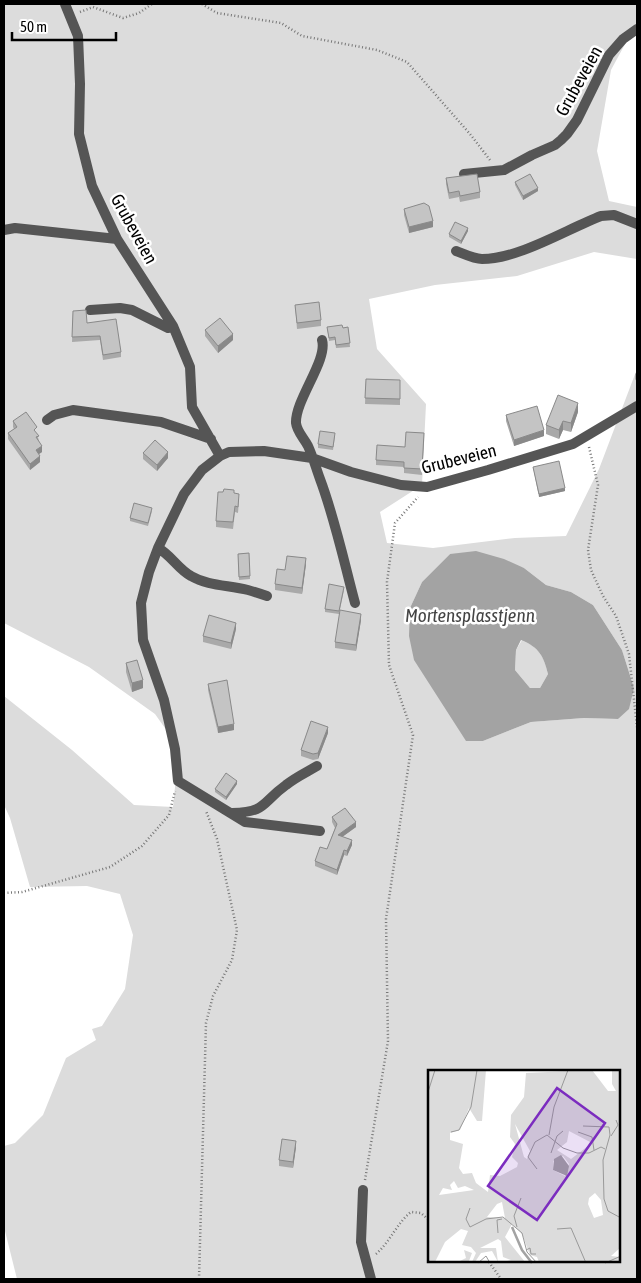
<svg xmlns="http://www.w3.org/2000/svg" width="641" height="1283" font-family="'Asap Condensed',sans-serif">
<rect width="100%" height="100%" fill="#fff"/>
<path fill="#dcdcdc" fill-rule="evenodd" d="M4,4H637V22L611,70L597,151L609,201L637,207V259L594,252L517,276L435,285L369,299L377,349L426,404L422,485L380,512L387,543L433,548L515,538L566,536L599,469L637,369V1279H17L4,1227V1146L15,1143L43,1115L66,1058L96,1040L92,1029L102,1026L125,989L133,935L120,894L87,886L30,887L10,818L4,805V696L72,750L134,805L173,807L179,748L155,714L89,667L4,623ZM450,554L524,568L546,585L571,592L593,605L622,650L634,688L618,719L584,718L531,722L483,741L466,740L454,721L410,608L422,582ZM430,1072H620V1262H430Z
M522,640C539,648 544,656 548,674L540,688H530L515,670L516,650Z"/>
<path fill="#a3a3a3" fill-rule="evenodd" d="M476,551L504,559L524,568L546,585L571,592L593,605L622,650L634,688L629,709L618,719L584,718L531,722L483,741H466L414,660L409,636L410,608L422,582L450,554ZM521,640C539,647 544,657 548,674L540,688H530L515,670L516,650Z"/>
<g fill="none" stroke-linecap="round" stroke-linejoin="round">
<path stroke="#777" stroke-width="2.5" stroke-dasharray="1 2.5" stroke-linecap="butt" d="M202,4L217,13L281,23L302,36L377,50L407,62L470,134L490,160
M80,12L93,7L123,18L139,13L152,4
M589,447L598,485L588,550L591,570L603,596L616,616L629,654L637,727
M4,893L22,892L110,867L142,846L169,815L175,791
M365,1180L388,1041L386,919L413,735L389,665L387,582L395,523L418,497
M376,1254C390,1242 397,1223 411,1212L421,1213L430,1221
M489,1262L501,1279
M199,1279L206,1023L213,996L232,960L237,930L217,839L206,811"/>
<path stroke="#555" stroke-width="10" d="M65,4L78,36L80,84L79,134L92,186L117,239L173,326L190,367L192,407L220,456
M464,174L504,170L532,155L555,145L561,140L567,134L577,120L609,55L623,39L637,29
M4,230L15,228L117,239
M456,251C464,254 474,259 482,259C519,259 567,229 601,216L614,215L637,224
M90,310L120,308L132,310L168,328L173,326
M322,340C328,360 295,400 296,423C297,432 304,438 308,446C313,457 316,468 320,479C335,519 344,562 355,603
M47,420L54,415L73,410L161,422L211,439
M158,548C171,555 178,569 191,576C208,586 229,585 248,590C255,592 261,594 267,596
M232,813C267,812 261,803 286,785C296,777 307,772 317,766
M320,831L245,822L178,781L175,749L164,700L143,640L141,603L149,572L158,548L184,494L202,470L220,456L229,452L264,451L312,458L351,472L401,485L427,487L488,470L573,444L637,406
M363,1190L361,1242L371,1279"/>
</g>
<path fill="#a9a9a9" d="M446,178L480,192V198L460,202L459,197L449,199L446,184Z
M515,182L538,191L523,200L515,185Z
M404,209L433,227L409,233L404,215Z
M468,231L461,244L449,237V234Z
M295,305L321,320V326L297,329Z
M73,311L121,352V357L103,360L100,340L72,342Z
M327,327L343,328L348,327L350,347L336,348L335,340L329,341Z
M205,330L233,340L218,353L205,336Z
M637,372V382L635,379V374Z
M366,379L400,380V405L365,404Z
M578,412L571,432L563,430L559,439L546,434V425Z
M506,415L544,436L514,446L506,421Z
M13,421L37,434L39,441L42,452L39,454L40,462L30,470L8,439V433L14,429L13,427Z
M335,436L333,450L318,448V444Z
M424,439L422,475L404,473V467L376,465V460Z
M143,453L168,458L157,471L143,459Z
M533,467L565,491L539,497Z
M234,493L239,500L238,513L235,512L233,529L216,527V521Z
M152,511L148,526L130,521V518Z
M249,553L250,579L239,580L238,554Z
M306,564L302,594L275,590V584L285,570Z
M344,590L339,614L325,612V609Z
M361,620L356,651L335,648V642Z
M236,629L231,649L203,642V636Z
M126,663L143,688L132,692L126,672Z
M208,684L234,730L218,733L208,690Z
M328,733L318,759L313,760L301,756V750Z
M237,784L226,800L215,792V789Z
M332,817L356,827L342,837L352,845L347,856L344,855L337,875L315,866V861L327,849L335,828L332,822Z
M296,1147L293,1168L279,1166V1160Z"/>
<path fill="#898989" d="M538,188V191L523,200V196Z
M433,221V227L409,233V227Z
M468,228V231L461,244V241Z
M233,334V340L218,353V346Z
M578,403V412L571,432V423Z
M563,421V430L559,439V430Z
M544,430V436L514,446V440Z
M42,446V452L36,456V450Z
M168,452V458L157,471V465Z
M40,456V462L30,470V464Z
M565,488V491L539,497V494Z
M306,558V564L302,594V588Z
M361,614V620L356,651V645Z
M236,623V629L231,649V643Z
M143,680V688L132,692V683Z
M234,724V730L218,733V727Z
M328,727V733L318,759V753Z
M237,781V784L226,800V797Z
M356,822V827L338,840V835Z
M352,840V845L347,856V851Z
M344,850V855L337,875V870Z
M296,1141V1147L293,1168V1162Z"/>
<path fill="#c4c4c4" stroke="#898989" d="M477,174L480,192L460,196L459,191L449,193L446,178Z
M530,174L538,188L523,196L515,182Z
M424,203L429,206L433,221L409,227L404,209Z
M455,222L468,228L461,241L449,234Z
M319,302L321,320L297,323L295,305Z
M86,310L87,323L116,319L121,352L103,355L100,336L72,337L73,311Z
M220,318L233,334L218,346L205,330Z
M342,325L343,328L348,327L350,343L336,345L335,337L329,338L327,327Z
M366,379L400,380V399L365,398Z
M558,395L578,403L571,423L563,421L559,430L546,425Z
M537,406L544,430L514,440L506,415Z
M26,412L37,427L34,430L39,436L36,437L42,446L36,450L40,456L30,464L8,433L17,427L13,421Z
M320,431L335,433L333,447L318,444Z
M406,432L424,433L422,469L404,468V462L376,460L377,445L405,447Z
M155,440L168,452L157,465L143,453Z
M559,461L565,488L539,494L533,467Z
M224,489L234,490V493L239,494L238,507L235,506L233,522L216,521L218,492H223Z
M134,503L152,508L148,523L130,518Z
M249,553L250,576L239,577L238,554Z
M287,556L306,558L302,588L275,584L277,569L285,570Z
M329,584L344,587L339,611L325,609Z
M340,610L361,614L356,645L335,642Z
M209,615L236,623L231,643L203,636Z
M137,660L143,680L132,683L126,663Z
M227,680L234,724L218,727L208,684Z
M311,721L328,727L318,753L313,754L301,750Z
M226,773L237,781L226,797L215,789Z
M345,808L356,822L338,835L352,840L347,851L344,850L337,870L315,861L320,847L327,849L337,824L332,817Z
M282,1139L296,1141L293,1162L279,1160Z"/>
<g text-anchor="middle" stroke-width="5" stroke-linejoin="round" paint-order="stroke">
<g font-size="18" fill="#000" stroke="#fff">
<text transform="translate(579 81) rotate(-61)" y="6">Grubeveien</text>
<text transform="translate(134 229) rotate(61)" y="6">Grubeveien</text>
<text transform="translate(459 459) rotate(-14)" y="6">Grubeveien</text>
</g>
<g font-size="19" font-style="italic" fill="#444" stroke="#fff">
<text x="470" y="622">Mortensplasstjenn</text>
</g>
</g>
<g transform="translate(428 1070)">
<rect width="192" height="192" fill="#fff"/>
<path d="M0,0H58L54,51H49L41,38L32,60L22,63V70L35,74L31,98L35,104L44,103L48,113L60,122L62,105L72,106L89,97L90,93L84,87L87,74L82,67L83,45L96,27L98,3L164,0L180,21H188L184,14V0H192V178L183,186L192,187V192H111L109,187L102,185L94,164L84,154L77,167L97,192H75L83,190L75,187L73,171L70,169L52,178H68L70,192L64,181L53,183L47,192H30L38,188L36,180L44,183L41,191L44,192L48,183L43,177L34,175L40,161L33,159L17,172L7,192H0ZM87,54L102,81L99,89L96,87ZM141,61L164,73L143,89L129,80L139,72ZM135,86L141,94L137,106L125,100V91ZM26,111L30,118L37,116L46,120L11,125L15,118L24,120L22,115ZM167,123L173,130L175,145L166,148L160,134L161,128ZM74,132L77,148L59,147L69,134Z" fill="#dcdcdc" fill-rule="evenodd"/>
<path d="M133,85L141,96L139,106L125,100L126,89Z" fill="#a3a3a3"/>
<path fill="none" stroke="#a3a3a3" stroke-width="2.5" d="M84,157L94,180L104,193"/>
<path fill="none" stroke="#999" stroke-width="1" d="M0,22L7,0M155,56L181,57M181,57L182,65L175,90L176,129L180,141L193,148M23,62L31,60L43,37L49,0M150,62L164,67L166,80M121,65L126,37L140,0M183,66L190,55L188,50M123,83L129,66L135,61M109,99L100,87L107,72L119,65L135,78L149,83H161L173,77L177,79M42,138L38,149L42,157L58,149L75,147L94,163L99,182L109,193M89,157L86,146L93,128M129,159L143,158L158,193M70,163L69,150L74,149M98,180L102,178L103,184H108M50,193L58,186L62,193M177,193L193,186"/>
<path fill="#7b2cbf" fill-opacity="0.15" stroke="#7b2cbf" stroke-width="2.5" d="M129,18L177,53L109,150L60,116Z"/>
<rect width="192" height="192" fill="none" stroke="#000" stroke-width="2.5"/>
</g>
<rect width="641" height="1283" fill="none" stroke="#000000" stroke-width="10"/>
<path d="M12 32v8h104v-8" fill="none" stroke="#000000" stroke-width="2.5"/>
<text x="20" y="32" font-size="15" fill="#000000" stroke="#ffffff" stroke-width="4" paint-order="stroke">50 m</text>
</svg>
